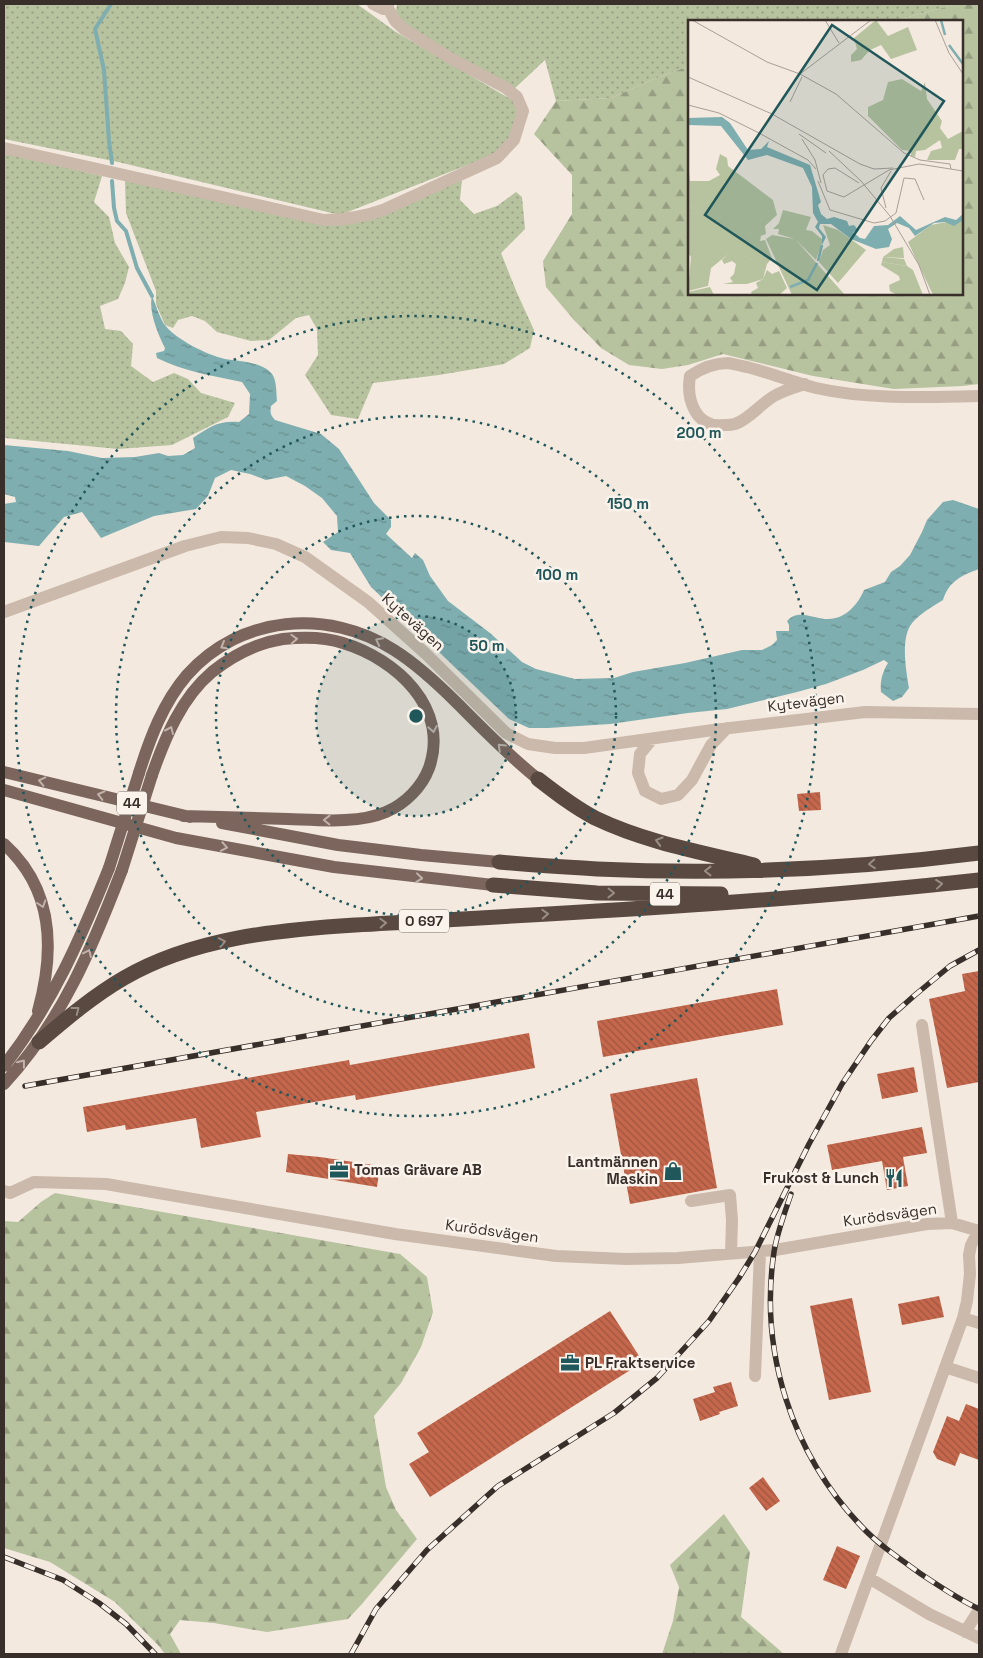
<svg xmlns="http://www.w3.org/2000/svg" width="983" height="1658" font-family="'Space Grotesk',sans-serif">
<defs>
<pattern id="grass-dots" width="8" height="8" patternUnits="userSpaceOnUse" patternTransform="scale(1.25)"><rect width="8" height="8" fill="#b7c29f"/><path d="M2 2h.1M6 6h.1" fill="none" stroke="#969e82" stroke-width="1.8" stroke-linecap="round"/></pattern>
<pattern id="forest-firs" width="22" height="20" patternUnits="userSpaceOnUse" patternTransform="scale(1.25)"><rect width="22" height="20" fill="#b7c29f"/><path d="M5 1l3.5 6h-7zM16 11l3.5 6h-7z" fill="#969e82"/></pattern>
<pattern id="water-ripples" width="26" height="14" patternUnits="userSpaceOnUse" patternTransform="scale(1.25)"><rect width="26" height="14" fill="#7faeb0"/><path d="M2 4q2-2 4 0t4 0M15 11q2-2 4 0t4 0" fill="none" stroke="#698e8f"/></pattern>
<pattern id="building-back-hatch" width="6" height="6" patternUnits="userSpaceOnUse" patternTransform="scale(1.25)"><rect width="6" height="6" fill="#c4674c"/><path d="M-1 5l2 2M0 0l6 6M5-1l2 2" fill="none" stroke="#a0553f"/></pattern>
</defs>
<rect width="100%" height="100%" fill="#f3e9df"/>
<path fill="url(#grass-dots)" d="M4,4H357L396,32L514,101L518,114L508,140L493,155L340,215L118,162L4,139Z
M397,4H957L893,21H689V66L652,80L611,98L556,101L545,60L514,89L404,25L396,11Z
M4,153L102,176L94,202L109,217L115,243L129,267L125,283L118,299L100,306L105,329L121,331L133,344L131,366L153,382L174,373L188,379L201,393L235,403L228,417L172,445L118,449L4,438Z
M462,179L460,200L474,214L497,206L516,192L522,197L525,229L501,253L517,293L534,330L530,348L504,364L439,375L373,383L358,419L331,415L305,375L318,355L317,329L309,315L296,318L269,340L251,341L217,332L205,321L192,316L178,320L173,328L165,325L156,304V291L126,213L125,180L338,224Z"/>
<path fill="url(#forest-firs)" d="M957,4H979V384L963,386L894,389L813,376L723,354L688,365L662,369L629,365L601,348L574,320L546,287L543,261L572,214V175L534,134L556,101L611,98L652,80L689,66V294H962V21H893Z
M55,1193L400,1254L427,1277L433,1312L421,1347L401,1383L374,1416L386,1487L396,1510L417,1539L361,1605L348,1619L267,1632L214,1623L180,1620L170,1634L181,1654H165L158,1645L115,1602L50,1562L4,1548V1221L18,1222L41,1202Z
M724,1514L750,1552L741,1617L784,1654H662L673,1621L679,1587L670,1565Z"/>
<path fill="url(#water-ripples)" d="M152,296C156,305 159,316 164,324C175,339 207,355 225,359C238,361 263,362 272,374C277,381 276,393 277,401L271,406C270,412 270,415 275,420L321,434L339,449L374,503L391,520V527L386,534L412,558L415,553L423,560L430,576L448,601L490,633L522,662L536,669L575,679L614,678L633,672L685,663L742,650H762L772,645L777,640L776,631H789V625L787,621C798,608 814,619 828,619C846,619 858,604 864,590L885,582L891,572L900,566L910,555L922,532L927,520L943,502L953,500L979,509V569C962,575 949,581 943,600C933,606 916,616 910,626C901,642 906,670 909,688L902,697L893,701L881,692C880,681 882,673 888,663L884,660L863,670L826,684L797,692L727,709L688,713L610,724L548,728H529L509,719L371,587L350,553L331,550L323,542L338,532L337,516L322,498L305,486L286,476L266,480L250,474L231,470L215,478L208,496L196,509L154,516L101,538L82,512L64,517L39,546L4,542V504L16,502L15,497L4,494V445L68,451L102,458L135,457L159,453L168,456L183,455L195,448L193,438C209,427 219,420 239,422L249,414L250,394L242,382C213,376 183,371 157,358L156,353L164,351L165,348C158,335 148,310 152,296Z"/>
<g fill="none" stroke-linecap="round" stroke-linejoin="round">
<path stroke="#7faeb0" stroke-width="4" d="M111,4L95,29L104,70L109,141L112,163
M112,181L114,208L117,221L126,231L137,268L152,296"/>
</g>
<path fill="url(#building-back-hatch)" d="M820,792L821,810L799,811L797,794Z
M979,971V1082L947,1088L929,999L965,991L962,974Z
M777,989L783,1025L603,1057L597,1021Z
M529,1033L535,1068L356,1100L355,1095L256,1112L261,1137L201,1148L196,1118L126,1130L125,1125L87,1132L83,1107L349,1060L350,1065Z
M914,1067L918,1092L882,1099L877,1074Z
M697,1078L717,1188L630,1204L610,1094Z
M922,1127L927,1153L903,1157L908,1186L887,1190L882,1161L832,1170L827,1145Z
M288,1154L320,1157L380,1166L377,1187L286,1172Z
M939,1296L944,1317L902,1325L898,1304Z
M852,1298L871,1392L829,1400L810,1306Z
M610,1311L643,1362L430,1497L409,1464L429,1452L417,1433Z
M731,1382L738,1406L719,1412L720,1414L700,1421L693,1399L715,1392L713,1387Z
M966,1404L979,1409V1460L960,1453L955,1466L937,1459L933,1452L947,1416L959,1421Z
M763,1477L780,1501L766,1511L749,1488Z
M837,1546L860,1556L846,1589L823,1580Z"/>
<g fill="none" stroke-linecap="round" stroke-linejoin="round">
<path stroke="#cbb9ab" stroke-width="12" d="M373,4L383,9L388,8
M4,148L324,220C345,220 363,217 383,210L497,158L514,140L523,111L517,97L506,88L450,58L405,30L395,21L388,8V4
M805,384C796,387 785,390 776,395C762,402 750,419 735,424C732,425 727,425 723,425C696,428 686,400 690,376C702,368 714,363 728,363C735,364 741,366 747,367C770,373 793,382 816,388C869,400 925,397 979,396
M4,612L185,546L221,537L248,538L276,544L305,557L368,602L426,654L506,733L528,744L555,748H584L713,730L865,712L979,714
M652,739L640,754L638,773L645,791L661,799L678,795L692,780L711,745L727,728
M922,1025L952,1223
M4,1191L10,1193L34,1182L106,1184L395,1234L556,1256L626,1259L678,1258L775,1250L927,1224L952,1223L979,1231
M691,1201L730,1195L732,1220L731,1254
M963,1318L979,1323
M945,1367L979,1378
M755,1376L760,1252
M869,1578L929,1614L979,1638
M965,1632L979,1610
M841,1654L963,1318L967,1301L970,1274L969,1255L971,1245L979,1230"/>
<path stroke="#7b655c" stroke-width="12" d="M4,772L190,817
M139,773C150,738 163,703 187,675C240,615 328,608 394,650C418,665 438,684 458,704C484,730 509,756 538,779
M152,775C165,738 181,698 212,672C232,656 257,643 283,639C302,637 325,637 343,643C396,659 450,708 429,768C422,787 405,804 386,812C358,824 318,820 288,819C253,818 218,817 183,816
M4,790L176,838L334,867L493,885
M222,823L338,845L421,855L499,862
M4,844C54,889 55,950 38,1011
M4,1066C52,1004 80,940 109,868
M4,1084C62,1021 92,948 122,870"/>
<path stroke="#5a4941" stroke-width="15" d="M538,779C556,793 574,807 595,818C645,842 700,852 754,865
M499,862C531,865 564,867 597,869C724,875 853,869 979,853
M493,885L597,893L721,894
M39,1042C66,1019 93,996 124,978C193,938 277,930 355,925C563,913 772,903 979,880"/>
<g stroke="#392f2a" stroke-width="5.5">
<path id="rail" d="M25,1086L979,916
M791,1194C785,1212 777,1233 774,1252C759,1352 792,1454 862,1527C880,1546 903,1561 924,1576C942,1588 960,1600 979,1609
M4,1557L63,1580L99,1603L126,1624L155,1654
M351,1654L376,1609L427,1550L498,1486L614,1413L657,1378L709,1321L739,1278L755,1252L809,1144L842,1084L871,1041L889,1018L915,995L950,966L979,950"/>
</g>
<use href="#rail" stroke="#faf3ec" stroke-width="4" stroke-dasharray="11" stroke-linecap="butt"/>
<path stroke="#7b655c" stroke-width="12" d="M109,868L139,773
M122,870L152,775"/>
</g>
<defs><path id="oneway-chevron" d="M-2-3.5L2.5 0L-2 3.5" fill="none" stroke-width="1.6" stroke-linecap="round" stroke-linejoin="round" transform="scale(1.25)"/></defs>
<g stroke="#c1b3ab">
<use href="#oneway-chevron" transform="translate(294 639) rotate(-3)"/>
<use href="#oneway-chevron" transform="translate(379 641) rotate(-153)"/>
<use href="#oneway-chevron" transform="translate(224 646) rotate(150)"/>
<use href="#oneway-chevron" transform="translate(433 729) rotate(80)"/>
<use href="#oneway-chevron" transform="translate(170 730) rotate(-66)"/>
<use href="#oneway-chevron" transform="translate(501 747) rotate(-136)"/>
<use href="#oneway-chevron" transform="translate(42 781) rotate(-167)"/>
<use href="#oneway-chevron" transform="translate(101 795) rotate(-166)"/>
<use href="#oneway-chevron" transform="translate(327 820) rotate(-179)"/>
<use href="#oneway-chevron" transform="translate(224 847) rotate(11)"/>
<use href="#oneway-chevron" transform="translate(419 878) rotate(6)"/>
<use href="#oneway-chevron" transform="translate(42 904) rotate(72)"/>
<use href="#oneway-chevron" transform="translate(88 953) rotate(-65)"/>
<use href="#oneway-chevron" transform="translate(22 1063) rotate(-52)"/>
</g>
<g stroke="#9a8d85">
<use href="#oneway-chevron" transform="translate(659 841) rotate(-164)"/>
<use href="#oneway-chevron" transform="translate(872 864) rotate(176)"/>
<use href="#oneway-chevron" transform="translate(708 871) rotate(180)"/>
<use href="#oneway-chevron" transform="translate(939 884) rotate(-6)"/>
<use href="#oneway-chevron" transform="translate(611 893) rotate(1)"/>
<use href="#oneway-chevron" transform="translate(545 914) rotate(-3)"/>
<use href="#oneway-chevron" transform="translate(383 923) rotate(-3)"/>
<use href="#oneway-chevron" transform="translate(222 942) rotate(-11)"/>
<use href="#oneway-chevron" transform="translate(76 1010) rotate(-38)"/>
</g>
<circle cx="416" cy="716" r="100" fill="#20575a" fill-opacity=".12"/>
<g fill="none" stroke="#20575a" stroke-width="2.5" stroke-dasharray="2.5 5">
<circle cx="416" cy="716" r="100"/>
<circle cx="416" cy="716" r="200"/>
<circle cx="416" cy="716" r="300"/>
<circle cx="416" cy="716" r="400"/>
</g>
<defs>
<g id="office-bare" transform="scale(1.5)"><path d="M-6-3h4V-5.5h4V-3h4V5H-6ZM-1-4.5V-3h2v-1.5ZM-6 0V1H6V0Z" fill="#20575a" stroke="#faf3ec" stroke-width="2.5" paint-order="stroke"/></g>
<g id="shop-bare" transform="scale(1.5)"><path d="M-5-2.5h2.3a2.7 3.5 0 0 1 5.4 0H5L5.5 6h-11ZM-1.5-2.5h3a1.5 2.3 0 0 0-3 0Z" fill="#20575a" stroke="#faf3ec" stroke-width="2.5" paint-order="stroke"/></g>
<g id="restaurant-bare" transform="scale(1.5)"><path d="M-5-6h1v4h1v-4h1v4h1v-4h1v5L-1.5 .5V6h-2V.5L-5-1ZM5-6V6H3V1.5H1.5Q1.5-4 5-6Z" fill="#20575a" stroke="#faf3ec" stroke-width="2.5" paint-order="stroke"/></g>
</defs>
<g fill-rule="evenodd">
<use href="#office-bare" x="339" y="1170"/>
<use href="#shop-bare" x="673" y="1171"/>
<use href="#restaurant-bare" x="894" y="1178"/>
<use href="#office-bare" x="570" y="1363"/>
</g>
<g text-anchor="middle" stroke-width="5" stroke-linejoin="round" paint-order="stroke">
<g fill="#faf3ec" stroke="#736a64" stroke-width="1">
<rect x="117" y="791.5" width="30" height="23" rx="4"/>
<rect x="650" y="882.5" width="30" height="23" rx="4"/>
<rect x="399" y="909.5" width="50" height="23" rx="4"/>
</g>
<g font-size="14" font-weight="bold" fill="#392f2a">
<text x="132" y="808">44</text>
<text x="665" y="899">44</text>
<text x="424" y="926">O 697</text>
</g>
<g font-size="15" fill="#392f2a" stroke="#faf3ec">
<text transform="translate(413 622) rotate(42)" y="5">Kytevägen</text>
<text transform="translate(806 702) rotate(-7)" y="5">Kytevägen</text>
<text transform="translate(890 1215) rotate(-8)" y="5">Kurödsvägen</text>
<text transform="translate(492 1231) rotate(8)" y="5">Kurödsvägen</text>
</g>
<g font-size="15" font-weight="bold" fill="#392f2a" stroke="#faf3ec" text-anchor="end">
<text x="658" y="1167">Lantmännen<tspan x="658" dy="17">Maskin</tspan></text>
<text x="354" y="1175" text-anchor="start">Tomas Grävare AB</text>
<text x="879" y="1183">Frukost &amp; Lunch</text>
<text x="585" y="1368" text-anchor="start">PL Fraktservice</text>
</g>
</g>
<g transform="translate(688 20)">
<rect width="275" height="275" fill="#f3e9df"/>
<path d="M0,186L73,216L72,221L77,220L84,238L79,244L43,232L23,248L20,266L0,271L3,237L0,233ZM95,190L123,197L118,210L124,211L135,220L128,240L107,219L90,214L91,209H85L91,203ZM135,205L150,210L178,230L150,263L131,242L135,230L142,225ZM84,215L107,219L157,275H104L78,219ZM195,237L216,239L219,246L194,242ZM79,250L84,254L91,251L99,268L91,275H64L63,272L70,268L68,263L75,259Z" fill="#b7c29f"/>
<path d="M188,0L200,16L220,7L229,30L203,39L193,25L182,30L173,40L163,42V35L169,29L166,18ZM214,59L233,71L237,62L239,79L254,101L252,108L260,119L275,111V129H271L267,140H239L243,131L254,128L252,120L237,130L228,131L227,137L223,136V131L214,130L180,96V87L195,80L200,62ZM32,134L39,138L40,146L85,180L89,195L77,206L78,214L73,216L52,209L0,186V141L2,161H21L32,155L28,149ZM215,227L216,238L195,237L206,229ZM45,229H57L61,238L76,241L79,244L75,259L59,264H35L45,262L42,258L46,254L48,244L44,241L36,244L34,240ZM194,242L219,246L225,250L235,275H209L202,271L201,265L212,260L211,256L193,245ZM22,267L26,275H0V272Z" fill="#b7c29f"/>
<path d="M14,215L19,219L0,233V217Z" fill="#b7c29f"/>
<path d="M275,199V275H245L220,222L243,205Z" fill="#b7c29f"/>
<path d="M34,97L42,103L60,130L73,129L81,121L79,127L122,145L133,182L130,185L133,194L139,199L146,197L159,201L161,206L166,205L171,211L165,212L172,218L177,219L186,206L200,205L212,196L228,210L257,197L268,200L275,194V200L266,206L257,202L246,203L227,216L221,208L209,203L200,209L204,219L201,227L188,229L163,219L143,204H132L131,208L138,217L134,225V216L127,207L130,202L125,193L124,167L115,148L79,135L60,140L33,106L0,105V98Z" fill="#7faeb0"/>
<path fill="none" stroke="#7faeb0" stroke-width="2.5" d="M253,0L257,15M261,25L275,44M130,241L134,225M102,267L120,260L129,243"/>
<path fill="none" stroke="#a99f97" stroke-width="1" d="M4,0L79,42L112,54L148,74L216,133L232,140L262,144L263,149M137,0L151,23M247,0L261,33L275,54M112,54L183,0M0,57L84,94L172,144L186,149L205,148M102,82L114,57M0,85L31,93L71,113L120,140L128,149M111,114L138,133M114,119L127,140M141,131L173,161L202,196L231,245L242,275M127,140L133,163M231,144L275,151M130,161L142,190L186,203L197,201L208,193L216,158L227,159L236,180M171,163L147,148L140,149L135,155L139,171L156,177L201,150L231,144M198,188L193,168L203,151"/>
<path fill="#20575a" fill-opacity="0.15" stroke="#20575a" stroke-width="2.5" d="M144,5L256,81L129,270L17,195Z"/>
<rect width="275" height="275" fill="none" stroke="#392f2a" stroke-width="2.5"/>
</g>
<circle cx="416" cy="716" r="8" fill="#20575a" stroke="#faf3ec" stroke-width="2.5"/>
<g font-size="15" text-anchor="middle" font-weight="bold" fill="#20575a" stroke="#faf3ec" stroke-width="5" stroke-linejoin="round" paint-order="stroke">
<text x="699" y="438">200 m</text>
<text x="628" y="509">150 m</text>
<text x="557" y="580">100 m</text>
<text x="487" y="651">50 m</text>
</g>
<rect width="983" height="1658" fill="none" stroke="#392f2a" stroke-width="10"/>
</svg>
